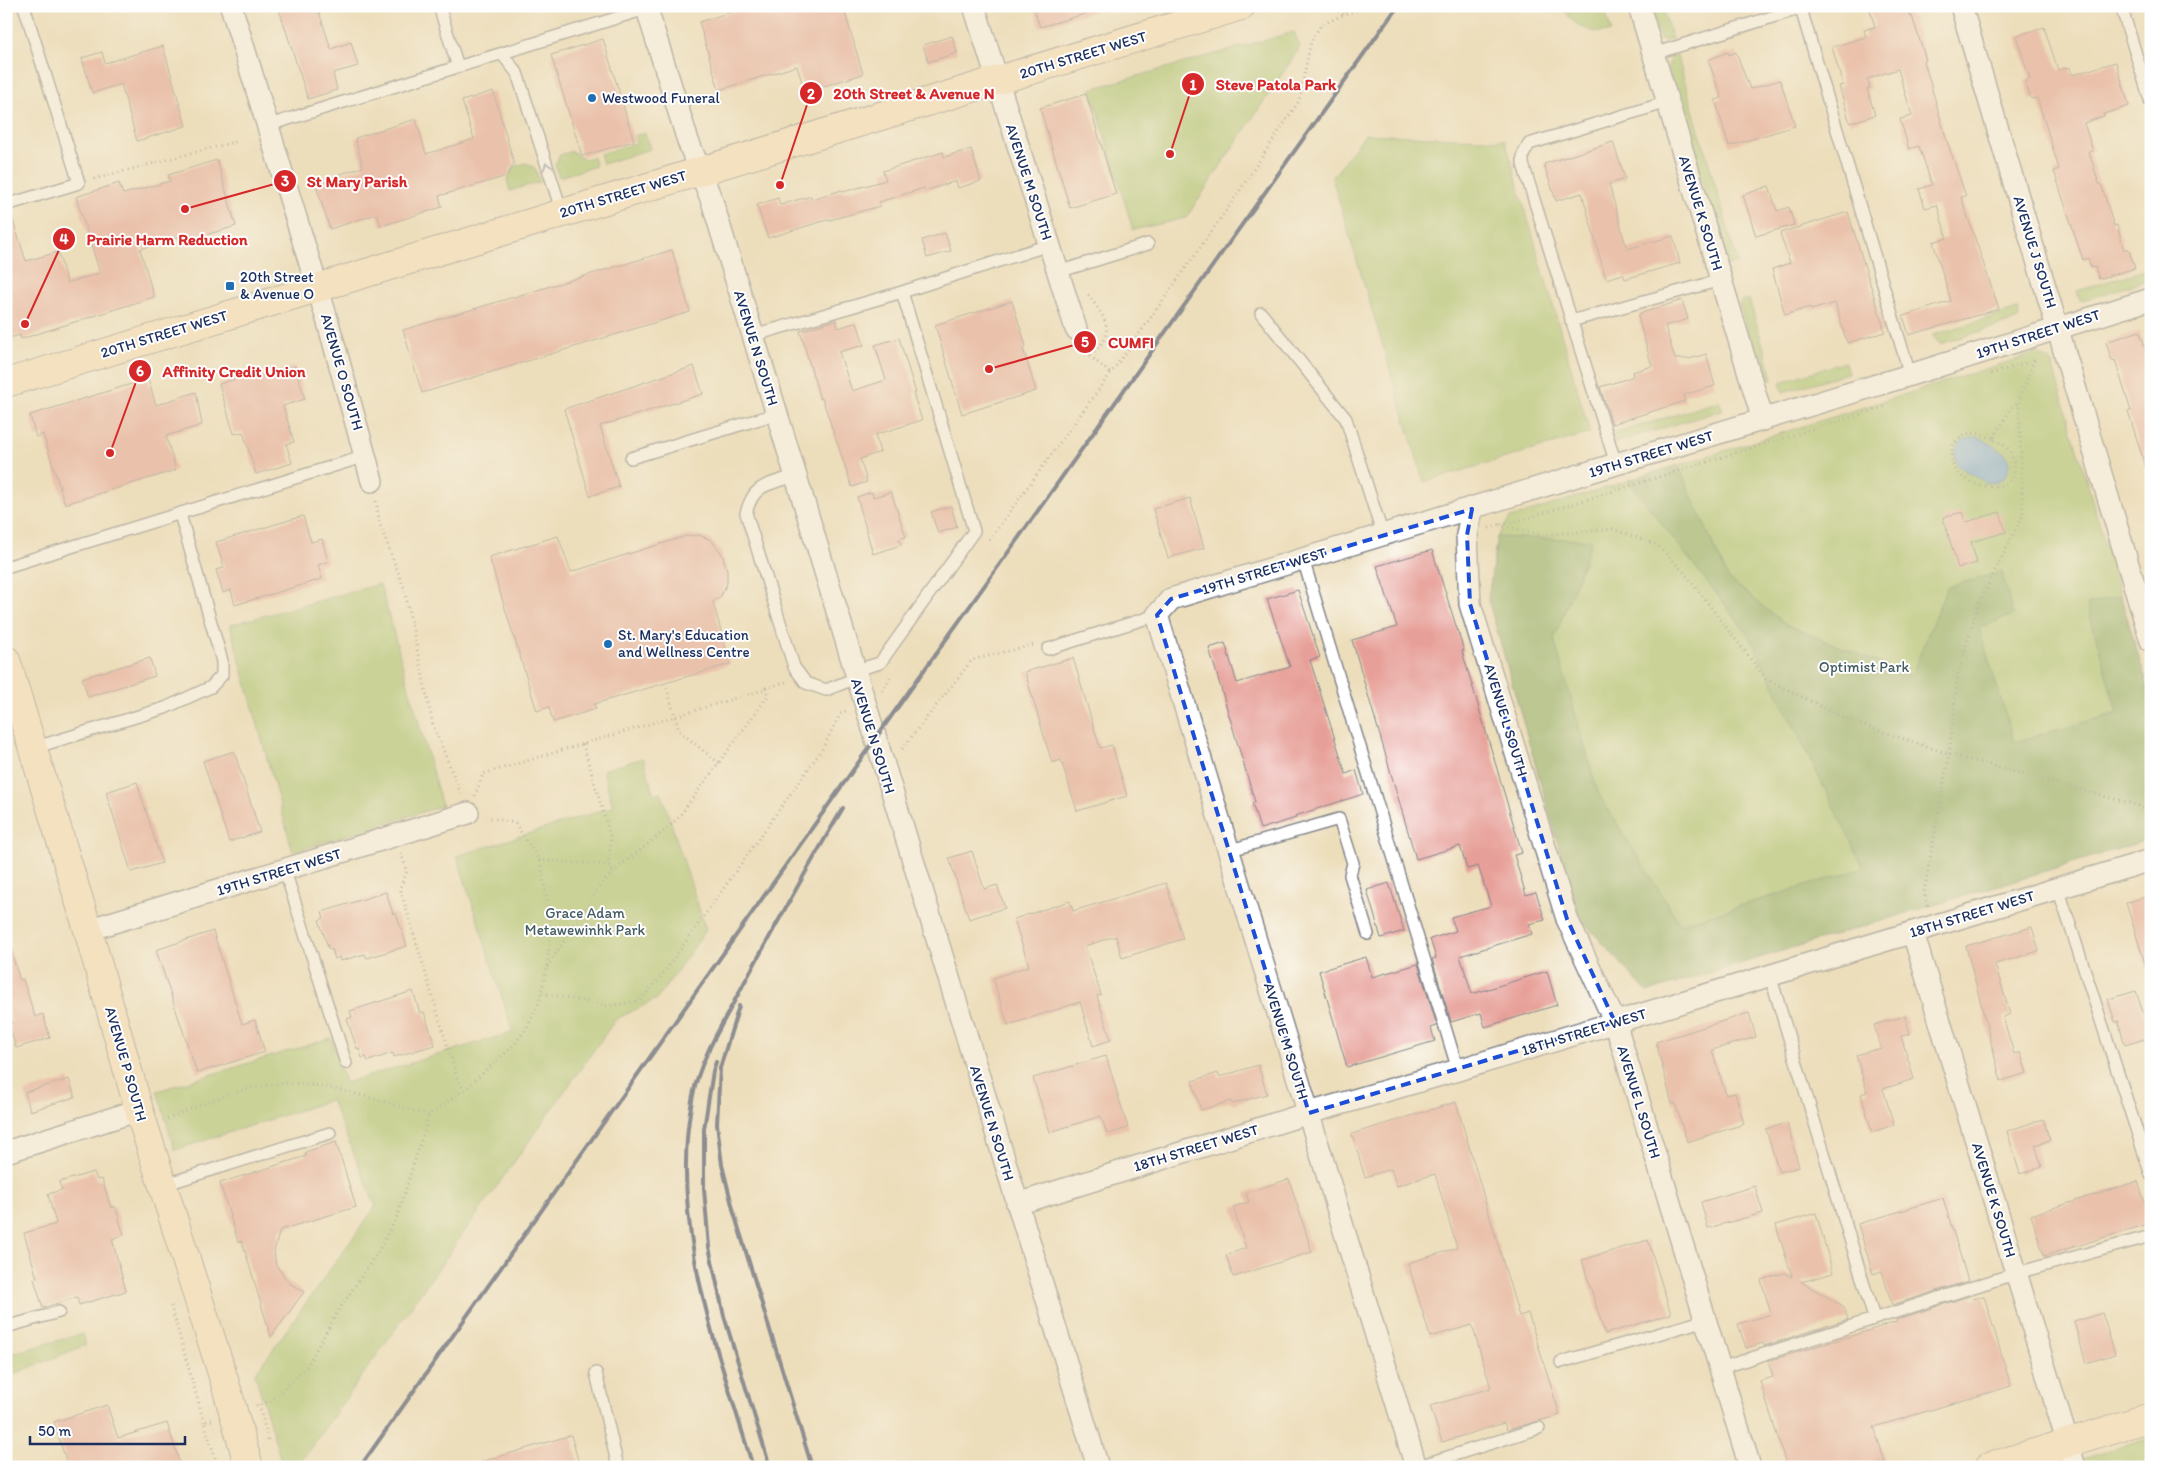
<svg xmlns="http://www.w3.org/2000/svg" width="2157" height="1473" font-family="Itim,sans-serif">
<rect width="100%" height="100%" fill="#fff"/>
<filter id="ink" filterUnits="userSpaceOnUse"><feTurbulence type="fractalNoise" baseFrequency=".02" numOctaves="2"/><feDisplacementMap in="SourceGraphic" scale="10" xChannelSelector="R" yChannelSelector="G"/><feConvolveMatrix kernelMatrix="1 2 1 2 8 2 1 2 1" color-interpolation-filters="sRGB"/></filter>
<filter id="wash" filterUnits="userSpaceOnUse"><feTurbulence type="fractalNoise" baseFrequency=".0096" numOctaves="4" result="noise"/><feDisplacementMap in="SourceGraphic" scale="20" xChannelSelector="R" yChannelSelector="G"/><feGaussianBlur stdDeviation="1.12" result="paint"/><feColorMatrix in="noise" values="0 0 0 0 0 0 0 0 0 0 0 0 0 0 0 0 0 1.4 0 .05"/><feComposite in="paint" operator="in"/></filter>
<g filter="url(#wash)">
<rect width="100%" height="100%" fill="#eddebb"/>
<path fill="#a2c46d" stroke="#5e7a66" d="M1562,6H1604L1611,32C1590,34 1572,26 1562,6Z
M1650,6H1662L1672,39L1666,41L1660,39Z
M1294,32L1300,47L1186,218L1133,230L1091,89Z
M1677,55L1738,263L1727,265L1668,67L1671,57Z
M645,133L650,149L603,164L600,154L636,143L634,136Z
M1365,134L1505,140L1590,433L1424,482L1332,178Z
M572,151L583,159L593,157L596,166L559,177L555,164L560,155Z
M526,163L535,168L540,182L510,191L507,179L515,166Z
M2151,268V279L2080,301L2077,291Z
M1749,299L1773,378L1764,382L1739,304L1742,301Z
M2018,309L2019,319L1940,344L1932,335Z
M2037,353L2051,361L2151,698V839L1647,992L1579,917L1488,599L1497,537L1510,518Z
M1845,362L1848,373L1783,392L1780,382Z
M1719,401L1723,410L1614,443L1611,435Z
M380,584L442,806L293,852L230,625Z
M643,758L654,794L661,792L706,930L657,999L616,1019L297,1467H283L255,1374L376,1206L331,1100L175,1150L157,1091L331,1038L345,1083L513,1032L457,856L613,807L603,770Z
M82,1334L86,1345L6,1377V1355Z
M2151,1438V1467H2056Z"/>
<path fill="#81aa60" stroke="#4e6c5f" d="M1678,465L1728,578L1785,624L1911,676L1947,587L2002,572L2013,615L1979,628L2014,742L2117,713L2087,605L2120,595L2151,698V839L1647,992L1579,917L1488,599L1497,537L1592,540L1554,639L1598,793L1680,924L1864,868L1749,636L1628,480Z"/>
<path fill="#6fa7de" stroke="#456b9e" d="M1979,437L2005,453L2009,464L2007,474L1998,482L1986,483L1957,465C1952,446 1959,438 1979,437Z"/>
<g id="blocks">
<path fill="#e7a099" d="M278,6H317L331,49L351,42L358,66L333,73L337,90L308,99Z
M750,6H761L763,12L783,6H843L863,74L805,92L797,66L719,90L699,22Z
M1033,6H1094L1095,11L1040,27Z
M1869,6H1907L1910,17L1912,16L1926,60L1924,61L1946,138L1966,196L1961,197L1999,309L1909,335L1903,316L1951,301L1933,242L1947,238L1937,205L1925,208L1919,189L1932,185L1919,146L1909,149L1900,119L1912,116L1898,69L1867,79L1870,88L1867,89L1875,115L1850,123L1839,86L1843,85L1832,47L1866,37L1864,30L1875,27Z
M2044,27L2058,70L2070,67L2072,75L2116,62L2129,106L2103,114L2104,116L2084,123L2093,151L2089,152L2099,184H2101L2114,226L2117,225L2124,250L2128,248L2135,268L2099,279L2095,267L2091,268L2088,258L2083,260L2054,171L2059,169L2043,116L2037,98L2031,99L2025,81L2030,79L2016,36Z
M952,36L957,53L928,62L923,45Z
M603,39L634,141L582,156L551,55Z
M163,46L186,126L137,141L121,84L92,93L82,58L102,52L105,63Z
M1728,52L1729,55L1736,52L1750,89L1780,80L1795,126L1729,146L1715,100L1722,98L1708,60Z
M493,91L514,163L507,176L439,196L442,207L381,226L377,214L330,229L315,182L363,167L355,138L416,119L426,154L474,139L462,101Z
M1086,94L1116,194L1070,208L1040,108Z
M1613,142L1625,179L1609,184L1627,249L1673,236L1680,263L1625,279L1623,274L1606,279L1582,193L1556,201L1544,164Z
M971,149L981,181L958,188L956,181L925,191L924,188L879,202L880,206L830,220V219L768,238L757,205L778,198L780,205L811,196L812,199L842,190L843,192L886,180L883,171L943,152L944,157Z
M217,160L236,226L189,240L187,235L140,249L154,297L21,339L20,335L6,339V212L10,211L26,261L58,252L67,283L100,273L76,197L119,183L123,194L170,181L168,175Z
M1769,186L1777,211L1789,207L1794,225L1756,236L1743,195Z
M1848,212L1885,332L1847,343L1835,303L1811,310L1810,307L1785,315L1772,269L1790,263L1780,233Z
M945,233L951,251L927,258L922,240Z
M672,250L690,312L422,393L403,330Z
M1682,300L1688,319L1665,326L1675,359H1689L1706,354L1715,386L1687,394L1683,396L1685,401L1612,424L1600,387L1626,379L1633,376L1632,372L1652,366L1639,321V314Z
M1012,301L1026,346L1023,348L1036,391L962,414L935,325Z
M836,320L838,328L857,322L864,345L839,352L852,391L886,380L875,345L899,338L916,393H913L922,420L875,435L880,452L860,459L867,482L852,487L822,398L820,399L800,331Z
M2140,331L2151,368V471L2147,472L2128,411H2131L2115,360L2112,361L2106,342Z
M295,366L305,399L283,406L294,442L286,444L292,463L256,474L243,432L234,434L219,384L252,374L253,379Z
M694,366L703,394L600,426L619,487L590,496L564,409Z
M148,379L156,405L196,392L202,425L166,436L176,470L65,504L43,434L36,437L30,415Z
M872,492L873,497L891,492L906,537L899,539L901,545L873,554L857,497Z
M1190,498L1204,548L1168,558L1153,509Z
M951,506L957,527L938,533L931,512Z
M1963,512L1966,522L2000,512L2006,532L1971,542L1977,563L1958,568L1943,517Z
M303,516L311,542L322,539L328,562L318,565L322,579L235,605L231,590L223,593L216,570L224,568L216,542Z
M699,535L711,540L721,552L727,569V583L721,596L713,602L730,664L594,704L596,709L553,722L549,707L537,711L489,557L558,536L571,572L686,536Z
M1432,550L1464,651H1462L1522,853L1514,855L1526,895L1536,892L1545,920L1529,924L1532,934L1460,956L1472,994L1547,971L1557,1005L1485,1027L1481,1013L1451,1022L1432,959L1436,958L1430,939L1456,931L1451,917L1491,906L1478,866L1467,869L1460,846L1416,859L1352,640L1397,627L1377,566Z
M1298,590L1320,657L1310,660L1346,774L1356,770L1363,794L1295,816L1296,818L1260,829L1252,803L1255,802L1209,648L1225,643L1237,683L1290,667L1267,599Z
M150,658L155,676L88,697L82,678Z
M1073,658L1100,748L1112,745L1127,796L1077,811L1061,760L1052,763L1025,672Z
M234,751L260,832L229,842L203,761Z
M137,782L162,863L131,872L106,792Z
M972,851L984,889L997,885L1005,908L969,919L949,858Z
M1166,883L1183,939L1122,958L1116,936L1085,946L1101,995L1097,996L1111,1040L1093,1046L1080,1002L1008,1025L993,978L1029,966L1014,919L1070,901L1073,911Z
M1389,883L1404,931L1381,938L1367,890Z
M386,892L393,914L396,913L407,946L367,958L365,954L340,961L339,957L335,959L332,949L329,950L319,920L324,918L322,912Z
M2151,895V969L2147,970L2126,903Z
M2032,927L2039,951L1995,964L2010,1014L2003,1017L2014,1054L2020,1052L2027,1073L2001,1081L1966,946Z
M213,931L242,1024L255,1020L265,1052L197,1073L156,950Z
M10,949L20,980L23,979L35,1017L43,1014L50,1038L16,1048L9,1024L12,1023L6,1006V950Z
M1366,957L1372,977L1418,964L1437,1026L1431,1028L1435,1041L1347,1067L1319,971Z
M413,991L420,1013L424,1012L435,1045L394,1057L393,1053L368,1061L366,1057L362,1058L359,1048L357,1049L347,1019L352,1017L350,1011Z
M2136,991L2146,1022L2151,1020V1037L2125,1045L2118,1021L2115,1022L2108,999Z
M1749,1013L1756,1037L1712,1050L1726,1095L1735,1093L1744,1124L1687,1142L1675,1103L1672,1104L1656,1042Z
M1905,1016L1910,1034L1901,1036L1914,1079L1883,1089L1894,1125L1872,1132L1861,1094L1867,1092L1856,1055L1881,1048L1874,1025Z
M1106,1056L1128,1128L1107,1134L1101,1116L1050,1132L1033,1078Z
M1258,1065L1267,1094L1232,1104L1231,1101L1201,1110L1192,1081L1218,1073L1219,1077Z
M69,1079L75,1097L30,1111L25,1092Z
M1456,1102L1519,1316L1528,1313L1560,1415L1507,1430L1504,1423L1442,1442L1430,1406L1491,1388L1472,1325L1430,1337L1408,1263L1457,1248L1435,1174L1397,1186L1391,1169L1365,1177L1352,1134Z
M2043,1119L2050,1140L2035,1145L2042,1167L2020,1174L2007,1131Z
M1787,1123L1799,1167L1779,1172L1766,1129Z
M336,1142L356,1207L280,1230L274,1251L276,1265L289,1283L304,1292L271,1337L242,1241L238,1242L220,1183L306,1156L305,1152Z
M94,1172L97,1180L102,1179L111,1208L115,1206L124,1235L112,1239L126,1291L79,1305L77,1297L43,1308L34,1279L37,1278L24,1233L56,1224L48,1194L62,1190L59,1182Z
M1289,1179L1312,1252L1233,1277L1226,1255L1246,1248L1233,1207L1249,1202L1246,1193Z
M2138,1181L2151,1223L2044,1256L2031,1215Z
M1755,1186L1763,1213L1708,1228L1701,1202Z
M1943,1198L1968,1281L1892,1305L1882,1271L1873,1274L1858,1224Z
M1816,1213L1833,1273L1801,1282L1843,1306L1848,1319L1764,1346L1763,1343L1746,1348L1738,1324L1771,1314L1761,1280L1784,1273L1792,1277L1776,1225Z
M1648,1240L1671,1314L1605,1334L1582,1260Z
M1972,1295L1973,1299L1984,1296L2011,1386L1874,1427L1885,1462L1868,1467H1787L1760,1381L1773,1377L1768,1361L1897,1322L1896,1320Z
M2102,1313L2115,1354L2086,1363L2074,1322Z
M107,1405L118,1438L167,1423L181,1467H68L54,1422Z
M571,1435L580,1467H481V1462Z"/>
</g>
</g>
<g filter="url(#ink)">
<use href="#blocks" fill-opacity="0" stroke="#84868c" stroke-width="1"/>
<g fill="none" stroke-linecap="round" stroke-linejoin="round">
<g stroke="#84868c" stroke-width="14">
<path id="lane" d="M439,6L458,67
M2121,6L2151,103
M1801,9L1910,375
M502,54L517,73L562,212
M1653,54L1808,6
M269,125L652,7
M6,205L79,183L24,6
M1058,272L1148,244
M1261,313L1346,419L1383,536
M1571,321L1721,280
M752,336L902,292L1049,245
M631,458L776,414
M1616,464L1523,164V155L1529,144L1668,102
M795,476C768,485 754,483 746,513L794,667L806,683L826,690L856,678
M1303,559L1458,1070
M6,567L366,456
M1048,649L1157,615
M853,671L880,663L974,531L902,292
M33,748L165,708L211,687L222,675V661L180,514
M1227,851L1339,819L1353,863L1350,875L1368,934
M285,871L346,1063
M2058,888L2151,1175
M1770,975L1874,1318
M163,1185L330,1133
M6,1327L59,1312
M1561,1362L1706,1320
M1721,1368L2017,1273L2151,1236
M596,1373L618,1467
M1416,1467L1539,1428"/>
</g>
<g stroke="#84868c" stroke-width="24">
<path id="street" d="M231,6L327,319L372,481
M646,6L688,141L712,201L1098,1467
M974,6L1076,329
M1639,6L1763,420
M1961,6L2151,641
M1472,509L1467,535L1470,604L1567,919L1615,1022L1750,1467
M88,930L468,813
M1913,933L2075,1467
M6,1152L139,1110
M1017,1204L1309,1113L1458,1070L2151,860
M1416,1467L1157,615L1171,599L1910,375L2151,299"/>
</g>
<g stroke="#84868c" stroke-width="30">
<path id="secondary" d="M6,383L1241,6
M6,660L88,930L139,1110L225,1383L249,1467
M1989,1467L2151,1417"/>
</g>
<path stroke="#84868c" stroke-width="3" stroke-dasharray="1 4" stroke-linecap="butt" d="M1337,6L1339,11L1344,14
M94,179L238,141
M1088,295C1105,317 1119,335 1089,355
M1085,347L1089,355L1110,373
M1991,374L2035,360
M1993,439C1974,431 1968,430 1953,444C1952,449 1951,455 1952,460C1956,490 2024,500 2013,460C2012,457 2011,452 2009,450C2005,445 1998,442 1993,439L2011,408L2019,402
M376,501L380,525L404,588L433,725L461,794
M1501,524L1511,523L1887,406
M1489,528L1499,525L1543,535L1613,529L1657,545L1683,571L1766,679L1851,721L1949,754L2140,806L2151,813
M989,540L1132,344L1228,208L1299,101L1311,41L1321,25L1345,14L1371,6
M667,688L679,731L719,763
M882,691L892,675
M583,744L611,839L608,865
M902,749L972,660L1033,645
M475,796L483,774L766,689
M401,853L407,871L400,888L458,1081L464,1090
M539,860L608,865L613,872
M1928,906L1924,893L1949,754L1958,674L1978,605L2023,515L2019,401L2035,357
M547,967L600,886C622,860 654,843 678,818L768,696L766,688L786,682
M542,993L608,1006L639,1001L660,978L823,748L840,714L846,711
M167,1119C202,1104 238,1088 276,1084C319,1079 387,1103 429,1115
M171,1306L204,1422
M259,1405L269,1443
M256,1406L272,1401L307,1366L338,1311L379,1250L398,1214L429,1115L464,1090L512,1047L527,1028L539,1002L547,967L551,926L542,870L539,860L515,823L487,817
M212,1420L204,1422L218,1467"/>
<use href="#lane" stroke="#fff" stroke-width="11"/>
<use href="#street" stroke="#fff" stroke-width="21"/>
<use href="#secondary" stroke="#fce5c4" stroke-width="28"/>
<path stroke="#1b2f5e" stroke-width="4" d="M739,1006L720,1068L717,1124L722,1165L734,1213L812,1467
M716,1062L713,1071L704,1129V1189L709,1247L724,1316L770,1467
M360,1467L875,739L1398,6
M753,1467C717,1347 667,1221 693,1095C701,1056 725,1020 743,985C776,925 808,866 843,808"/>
</g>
<defs><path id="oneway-chevron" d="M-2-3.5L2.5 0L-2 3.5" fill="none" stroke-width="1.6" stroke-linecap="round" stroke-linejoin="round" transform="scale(1.25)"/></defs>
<use stroke="#8d97ae" href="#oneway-chevron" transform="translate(547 166) rotate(-108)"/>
</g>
<path d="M0 0H2157V1473H0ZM1472,509L1467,535L1470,604L1567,919L1615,1022L1309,1113L1157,615L1171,599Z" fill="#eddebb" fill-opacity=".55" fill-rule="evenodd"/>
<path fill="none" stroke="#1d4ed8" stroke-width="4" stroke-dasharray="10 6" stroke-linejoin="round" d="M1472,509L1467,535L1470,604L1567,919L1615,1022L1309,1113L1157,615L1171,599Z"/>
<g fill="#1f6fb2" stroke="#fff" stroke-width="2">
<circle cx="592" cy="98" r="5"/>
<rect x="225" y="281" width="10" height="10" rx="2.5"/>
<circle cx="608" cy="644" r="5"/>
</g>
<g text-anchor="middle" stroke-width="4" stroke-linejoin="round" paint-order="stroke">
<g font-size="15" fill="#1b2f5e" stroke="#fff">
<text transform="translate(1083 55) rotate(-17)" y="5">20TH STREET WEST</text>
<text transform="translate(1029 182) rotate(72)" y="5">AVENUE M SOUTH</text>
<text transform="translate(623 194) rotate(-17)" y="5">20TH STREET WEST</text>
<text transform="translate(1701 213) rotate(73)" y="5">AVENUE K SOUTH</text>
<text transform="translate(2035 252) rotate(73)" y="5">AVENUE J SOUTH</text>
<text transform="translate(164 334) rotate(-17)" y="5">20TH STREET WEST</text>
<text transform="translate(2038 334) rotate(-18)" y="5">19TH STREET WEST</text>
<text transform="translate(756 348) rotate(73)" y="5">AVENUE N SOUTH</text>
<text transform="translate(342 372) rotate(74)" y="5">AVENUE O SOUTH</text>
<text transform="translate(1651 454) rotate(-17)" y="5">19TH STREET WEST</text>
<text transform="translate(1264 571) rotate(-17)" y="5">19TH STREET WEST</text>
<text transform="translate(1506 720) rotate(73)" y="5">AVENUE L SOUTH</text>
<text transform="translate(873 736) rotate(73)" y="5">AVENUE N SOUTH</text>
<text transform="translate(279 872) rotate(-17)" y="5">19TH STREET WEST</text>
<text transform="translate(1972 914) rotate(-17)" y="5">18TH STREET WEST</text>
<text transform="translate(1584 1032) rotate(-17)" y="5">18TH STREET WEST</text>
<text transform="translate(1286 1041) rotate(73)" y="5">AVENUE M SOUTH</text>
<text transform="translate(126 1064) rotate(74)" y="5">AVENUE P SOUTH</text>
<text transform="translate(1639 1102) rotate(73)" y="5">AVENUE L SOUTH</text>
<text transform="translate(992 1123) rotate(73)" y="5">AVENUE N SOUTH</text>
<text transform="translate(1196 1148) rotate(-17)" y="5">18TH STREET WEST</text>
<text transform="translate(1994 1200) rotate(73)" y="5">AVENUE K SOUTH</text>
</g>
<g font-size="15" fill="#1b2f5e" stroke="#fff" text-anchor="start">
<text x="602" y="103">Westwood Funeral</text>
<text x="240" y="282">20th Street<tspan x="240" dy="17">&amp; Avenue O</tspan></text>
<text x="618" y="640">St. Mary's Education<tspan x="618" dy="17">and Wellness Centre</tspan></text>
</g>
<g font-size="15" fill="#445c62" stroke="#fff">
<text x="1864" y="672">Optimist Park</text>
<text x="585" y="918">Grace Adam<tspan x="585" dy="17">Metawewinhk Park</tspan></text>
</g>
</g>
<path fill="none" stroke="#d62828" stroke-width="2" d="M1170 154L1193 84M780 185L811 93M185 209L285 181M25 324L64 239M989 369L1085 342M110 453L140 371"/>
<g fill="#d62828" stroke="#fff" stroke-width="2">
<circle cx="1170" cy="154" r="5"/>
<circle cx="780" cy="185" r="5"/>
<circle cx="185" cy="209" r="5"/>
<circle cx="25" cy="324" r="5"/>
<circle cx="989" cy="369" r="5"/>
<circle cx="110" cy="453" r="5"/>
<circle cx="1193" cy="84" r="12"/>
<circle cx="811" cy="93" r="12"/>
<circle cx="285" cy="181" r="12"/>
<circle cx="64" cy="239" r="12"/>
<circle cx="1085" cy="342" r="12"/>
<circle cx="140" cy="371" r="12"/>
</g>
<g font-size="15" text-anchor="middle" font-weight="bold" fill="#fff">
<text x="1193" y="90">1</text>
<text x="811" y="99">2</text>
<text x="285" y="186">3</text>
<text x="64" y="244">4</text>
<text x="1085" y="347">5</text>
<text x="140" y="376">6</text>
</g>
<g font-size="16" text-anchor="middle" font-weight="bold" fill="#d62828" stroke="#fff" stroke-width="4" stroke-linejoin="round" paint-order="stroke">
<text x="1276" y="90">Steve Patola Park</text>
<text x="914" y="99">20th Street &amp; Avenue N</text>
<text x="357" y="187">St Mary Parish</text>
<text x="167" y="245">Prairie Harm Reduction</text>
<text x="1131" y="348">CUMFI</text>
<text x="234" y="377">Affinity Credit Union</text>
</g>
<rect width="2157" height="1473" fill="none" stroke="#fff" stroke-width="25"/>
<path d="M30 1436v8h155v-8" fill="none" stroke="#1b2f5e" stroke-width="2.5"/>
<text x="38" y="1436" font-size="15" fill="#1b2f5e" stroke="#ffffff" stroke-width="4" paint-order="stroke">50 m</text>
</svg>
